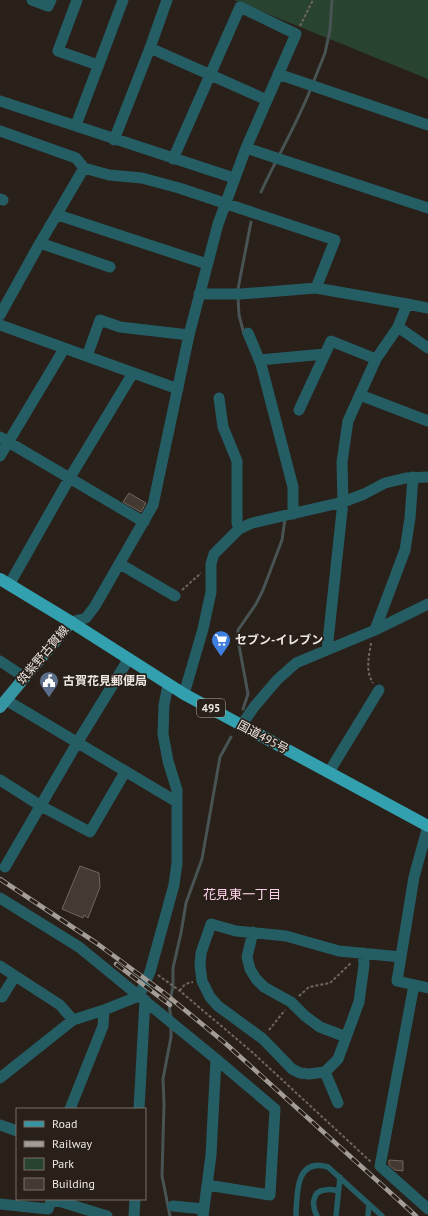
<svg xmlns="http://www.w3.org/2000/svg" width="428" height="1216" font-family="'PT Sans','Noto Sans JP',sans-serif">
<rect width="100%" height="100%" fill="#292019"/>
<path fill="#294331" d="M234,0H428V79Z"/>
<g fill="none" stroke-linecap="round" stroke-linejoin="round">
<path stroke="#485354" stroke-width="3" d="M313,83L325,53L330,30L332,0
M261,192C277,157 297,124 311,88
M238,289L251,222
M238,298L239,315L244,334
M243,709L248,694L238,640V630L256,604L263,590L282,540L285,519
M171,1018L169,1004L173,987V968L181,933L186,903L202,859L220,757L231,737
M170,1216L162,1176L164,1104L163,1079L171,1037V1026"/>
</g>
<path fill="#443a32" stroke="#72665e" d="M129,493L146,503L141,512L123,502Z
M80,866L99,873L100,887L88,918L84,915L83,918L62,909Z
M389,1160L403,1161V1171L395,1170L389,1165Z"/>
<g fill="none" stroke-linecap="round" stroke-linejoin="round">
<path stroke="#6e665f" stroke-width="2" stroke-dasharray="3 2" stroke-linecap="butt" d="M300,26L313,0
M182,590L201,573
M371,643C369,656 365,671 373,683
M158,975L180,991L252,1052L371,1162
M180,991C183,985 186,983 193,982
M299,996L309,987L330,983L351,963
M269,1030L285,1010"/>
<path stroke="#255d65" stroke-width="5.5" d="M296,1216C297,1195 295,1157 328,1167L382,1216
M317,1216C312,1207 311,1191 325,1190C329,1189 334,1190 338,1191
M336,1216L340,1177
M368,1216L369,1204"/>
<path stroke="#255d65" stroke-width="11" d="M32,0L48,6L51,0
M77,0L58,51L98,65
M150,48L267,100
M278,74L428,125
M0,101L234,178
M76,125L123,0
M0,131L76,158L84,168L109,175L142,178L179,188L335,240L316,288
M114,140L150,48L167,0
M246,148L428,208
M0,199L3,200
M58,215L207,264
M40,243L110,267
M199,294H241L316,288L407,304L398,327L376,359L348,421L342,462L343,502L327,650
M407,304L428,308
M0,315L40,243L84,168
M0,325L178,389
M398,327L428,348
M248,333L261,364L293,487V514
M87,356L100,320L120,327L189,335
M259,360L325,354
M360,395L428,421
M219,398L223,427L237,461V523L239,529
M299,410L331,341L376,359
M0,437L144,522
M0,456L64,349
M120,564L175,596
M9,585L69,479L133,373
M71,622L86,618L95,606L153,505L189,335L218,224L246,148L296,34L240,7L173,159
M375,630L405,550L410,518L413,477
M0,661L24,677
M184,694L203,629L211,592V564L214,554L239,529L252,523L343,502L364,494L385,483L406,478L428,477
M6,700L177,802
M241,726L254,707L277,680L296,663L375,630L428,604
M329,772L379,690
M0,780L41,806L90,832L125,772
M428,826L414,877L397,981L428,988
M5,867L77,743L128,660
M0,898L79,947L216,1059L211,1155L203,1216
M253,932L247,957L250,969L256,979L264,987L291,1002L305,1016L320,1027L346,1037
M363,953L364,965L359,1002L338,1059L325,1072L309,1074L300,1073L292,1069L263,1039L218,1006L210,997L202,981L200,965L201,953L211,924L236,931L286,936L339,951L401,957
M0,966L60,1005L73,1020
M414,985L380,1166L428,1209
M0,996L2,997L15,976
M325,1072L338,1103
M0,1078L73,1020L104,1010L139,996L150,972L174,885L177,863V790L168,761L163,734L164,705L168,685
M70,1109L103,1026L104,1010
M139,1109L145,1000
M0,1125L17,1131
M207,1185L270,1195L275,1109L216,1059
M0,1204L48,1209L50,1204L55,1200L107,1216
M173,1206L204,1209
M134,1216L135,1199"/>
<path stroke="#3595a2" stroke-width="12" d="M0,707L71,622"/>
<path stroke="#33a0af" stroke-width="12" d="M0,579L71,622L184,694L428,826"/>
<g stroke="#a49c96" stroke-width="4.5">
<path id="rail" d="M0,879L95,942L163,992L225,1043L416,1216
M116,964L170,1005"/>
</g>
<use href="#rail" stroke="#292019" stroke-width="3" stroke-dasharray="9" stroke-linecap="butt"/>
</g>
<defs>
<g id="supermarket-pin" transform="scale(1)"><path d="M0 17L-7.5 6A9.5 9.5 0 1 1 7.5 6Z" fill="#3f7fe0" stroke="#292019"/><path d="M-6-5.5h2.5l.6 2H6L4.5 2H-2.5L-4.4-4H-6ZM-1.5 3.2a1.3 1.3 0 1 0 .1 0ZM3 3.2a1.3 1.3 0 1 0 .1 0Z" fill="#fff"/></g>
<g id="civic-pin" transform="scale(1)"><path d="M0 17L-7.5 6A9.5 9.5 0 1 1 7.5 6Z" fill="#5c6f8a" stroke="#292019"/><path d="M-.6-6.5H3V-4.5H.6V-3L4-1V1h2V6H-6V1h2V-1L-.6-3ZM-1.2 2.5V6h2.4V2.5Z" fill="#fff"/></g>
</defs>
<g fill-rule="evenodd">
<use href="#supermarket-pin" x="221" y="640"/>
<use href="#civic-pin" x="49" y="681"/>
</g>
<g text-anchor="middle" stroke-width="3.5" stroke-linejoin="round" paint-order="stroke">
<rect fill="#292019" stroke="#b3aba6" stroke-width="1" x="197" y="699" width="28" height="18" rx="3"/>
<g font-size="11" font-weight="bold" fill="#eee7e2">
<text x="211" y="712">495</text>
</g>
<g font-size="12" font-weight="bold" fill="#eee7e2" stroke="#292019" text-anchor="start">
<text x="235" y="644">セブン-イレブン</text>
<text x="63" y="685">古賀花見郵便局</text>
</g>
<g font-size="12" fill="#eee7e2" stroke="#292019">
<text transform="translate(43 655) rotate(-50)" y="4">筑紫野古賀線</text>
<text transform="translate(263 737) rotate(28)" y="4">国道495号</text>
</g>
<g font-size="13" fill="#fbcfe9" stroke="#292019">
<text x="242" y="899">花見東一丁目</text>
</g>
</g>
<rect x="16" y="1108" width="130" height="92" fill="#292019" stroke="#787069"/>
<rect x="24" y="1121" width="20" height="6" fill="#3595a2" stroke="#787069"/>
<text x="52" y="1128" font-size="12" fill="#eee7e2">Road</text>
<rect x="24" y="1141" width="20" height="6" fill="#a49c96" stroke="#787069"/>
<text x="52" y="1148" font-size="12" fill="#eee7e2">Railway</text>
<rect x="24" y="1158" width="20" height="12" fill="#294331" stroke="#787069"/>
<text x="52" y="1168" font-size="12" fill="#eee7e2">Park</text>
<rect x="24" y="1178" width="20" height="12" fill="#443a32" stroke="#787069"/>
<text x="52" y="1188" font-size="12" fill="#eee7e2">Building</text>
</svg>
